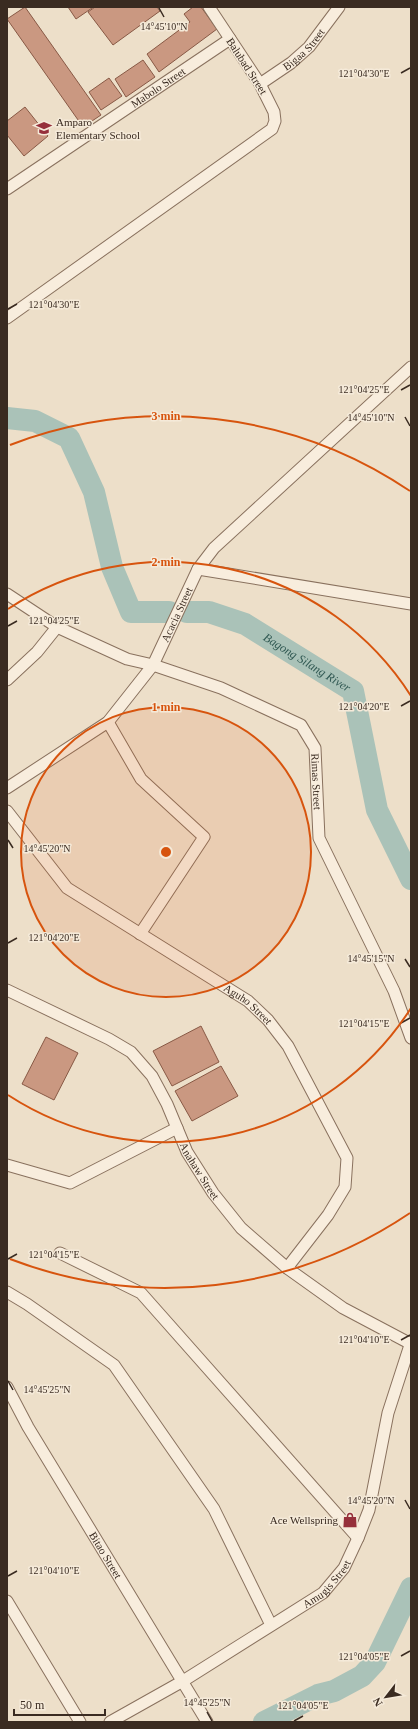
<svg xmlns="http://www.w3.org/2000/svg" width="418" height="1729" font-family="Georgia,serif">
<rect width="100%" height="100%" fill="#eddfc9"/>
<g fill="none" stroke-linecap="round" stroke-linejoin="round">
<g stroke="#aac2b8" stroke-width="22">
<path d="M7,418L35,421L69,438L94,492L112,567L131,612H169"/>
<path id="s1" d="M187,612H209L245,624L353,691L377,810L411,879"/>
<path d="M264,1722L318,1695L334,1691L362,1676L375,1662L411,1588"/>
</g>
</g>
<path fill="#ca9881" stroke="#885945" d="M25,7L101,115L83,127L7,19Z
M68,7H92V8L76,19Z
M95,7H157L160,11L113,45L88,12Z
M193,7H201L217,29L159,72L147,54L190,22L184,14Z
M143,60L155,77L126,97L115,79Z
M109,78L122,96L101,110L89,92Z
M25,107L48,136L24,156L7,135V121Z
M201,1026L219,1062L172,1086L153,1051Z
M46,1037L78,1053L54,1100L22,1084Z
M221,1066L238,1096L192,1121L175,1091Z"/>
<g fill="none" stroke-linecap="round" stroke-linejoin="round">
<g stroke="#89715e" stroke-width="13">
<g id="street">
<path id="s2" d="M260,84L291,63L309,47L339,7"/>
<path id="s3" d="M7,189L230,39"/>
<path d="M7,318L272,129L275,121L274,112L260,84L209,7"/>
<path d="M198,569L411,604"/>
<path id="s4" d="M7,594L57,627L127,659L153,665L221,688L301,725L315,748L319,838L394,991L411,1038"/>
<path d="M7,680L37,652L57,627"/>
<path d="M108,722L141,779L204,837L140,934"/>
<path id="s5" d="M7,788L108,722L153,665L198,569L214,548L411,367"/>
<path id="s6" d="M7,811L67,888L248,1001L268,1020L288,1046L347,1158L345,1187L328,1215L287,1268"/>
<path id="s7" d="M7,990L109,1039L131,1052L152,1076L167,1104L187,1152L213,1193L241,1228L287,1268L343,1308L411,1344"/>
<path d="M7,1165L70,1183L177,1128"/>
<path d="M60,1253L141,1293L358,1538"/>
<path d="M7,1292L27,1304L114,1365L214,1509L271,1625"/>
<path id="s8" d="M7,1387L28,1427L207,1722"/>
<path d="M7,1601L80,1722"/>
<path id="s9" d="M110,1722L183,1681L323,1593L344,1568L358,1538L369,1510L388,1413L411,1342"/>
</g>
</g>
<use href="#street" stroke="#f8eddd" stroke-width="11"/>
</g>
<path fill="none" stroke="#3a2b21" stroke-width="1.5" d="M159,8L164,17M401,73L410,68M8,309L17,304M401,390L410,385M405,417L410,426M8,626L17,621M401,706L410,701M8,840L13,848M8,943L17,938M405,959L410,967M401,1023L410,1018M8,1259L17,1254M401,1340L410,1335M8,1381L13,1390M405,1500L410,1509M8,1576L17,1571M401,1656L410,1651M207,1712L212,1721M294,1721L303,1716"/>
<circle cx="166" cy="852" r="145" fill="#d7540e" fill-opacity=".12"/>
<g fill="none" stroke="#d7540e" stroke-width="2">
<circle cx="166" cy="852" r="145"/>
<path d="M411 1008A290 290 0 0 1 8 1095M8 609A290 290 0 0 1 411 696"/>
<path d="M410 1213A436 436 0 0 1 10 1259M10 445A436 436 0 0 1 410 491"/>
</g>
<defs>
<g id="school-bare" transform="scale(1.2)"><path d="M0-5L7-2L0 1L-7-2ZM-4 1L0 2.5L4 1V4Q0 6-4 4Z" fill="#96303b" stroke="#f5ead9" stroke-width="2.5" paint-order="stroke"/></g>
<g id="shop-bare" transform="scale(1.2)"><path d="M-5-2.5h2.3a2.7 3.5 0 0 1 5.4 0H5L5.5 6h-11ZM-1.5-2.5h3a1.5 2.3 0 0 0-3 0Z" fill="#96303b" stroke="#f5ead9" stroke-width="2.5" paint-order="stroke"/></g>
</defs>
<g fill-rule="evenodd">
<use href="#school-bare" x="44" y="128"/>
<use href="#shop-bare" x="350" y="1520"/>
</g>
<g text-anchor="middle" stroke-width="3" stroke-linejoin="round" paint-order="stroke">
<g font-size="11" fill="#3a2b21" stroke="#f5ead9">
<text dy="4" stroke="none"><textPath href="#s2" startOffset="56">Bigaa Street</textPath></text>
<text transform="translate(247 66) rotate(57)" y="4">Balubad Street</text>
<text dy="4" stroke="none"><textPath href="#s3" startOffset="182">Mabolo Street</textPath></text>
<text dy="4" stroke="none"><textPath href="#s5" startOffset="249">Acacia Street</textPath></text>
<text dy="4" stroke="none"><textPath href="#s4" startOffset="384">Rimas Street</textPath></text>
<text dy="4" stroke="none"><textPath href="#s6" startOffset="313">Aguho Street</textPath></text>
<text dy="4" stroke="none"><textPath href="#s7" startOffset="277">Anahaw Street</textPath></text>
<text dy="4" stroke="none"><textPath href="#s8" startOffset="195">Bitao Street</textPath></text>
<text dy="4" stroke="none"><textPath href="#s9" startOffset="258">Amugis Street</textPath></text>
</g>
<g font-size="11" fill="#3a2b21" stroke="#f5ead9" text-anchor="start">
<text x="56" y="126">Amparo<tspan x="56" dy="13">Elementary School</tspan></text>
<text x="338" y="1524" text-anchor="end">Ace Wellspring</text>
</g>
<g font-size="12" font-style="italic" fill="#315953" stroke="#f5ead9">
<text dy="4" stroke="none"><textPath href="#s1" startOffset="133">Bagong Silang River</textPath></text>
</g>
</g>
<g font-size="10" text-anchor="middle" fill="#3a2b21" stroke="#f5ead9" stroke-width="3" stroke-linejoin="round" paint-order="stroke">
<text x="164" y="30">14°45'10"N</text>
<text x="364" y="77">121°04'30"E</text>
<text x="54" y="308">121°04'30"E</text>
<text x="364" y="393">121°04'25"E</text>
<text x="371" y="421">14°45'10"N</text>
<text x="54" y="624">121°04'25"E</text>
<text x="364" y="710">121°04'20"E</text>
<text x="47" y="852">14°45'20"N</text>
<text x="54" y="941">121°04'20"E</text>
<text x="371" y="962">14°45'15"N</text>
<text x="364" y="1027">121°04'15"E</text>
<text x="54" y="1258">121°04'15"E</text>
<text x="364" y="1343">121°04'10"E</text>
<text x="47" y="1393">14°45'25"N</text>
<text x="371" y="1504">14°45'20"N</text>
<text x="54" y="1574">121°04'10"E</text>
<text x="364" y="1660">121°04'05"E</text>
<text x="207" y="1706">14°45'25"N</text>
<text x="303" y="1709">121°04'05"E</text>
</g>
<circle cx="166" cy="852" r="6" fill="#d7540e" stroke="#f5ead9" stroke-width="2"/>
<g font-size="12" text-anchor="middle" font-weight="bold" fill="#d7540e" stroke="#f5ead9" stroke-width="3" stroke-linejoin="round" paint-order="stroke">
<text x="166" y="420">3 min</text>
<text x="166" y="566">2 min</text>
<text x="166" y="711">1 min</text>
</g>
<rect width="418" height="1729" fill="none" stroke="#3a2b21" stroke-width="16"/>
<g transform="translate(386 1697) rotate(239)" stroke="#f5ead9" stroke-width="3" paint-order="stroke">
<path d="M0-3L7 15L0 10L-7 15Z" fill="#3a2b21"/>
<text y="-6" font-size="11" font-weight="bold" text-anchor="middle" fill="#3a2b21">N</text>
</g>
<path d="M14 1709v6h91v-6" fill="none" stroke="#3a2b21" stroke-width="2"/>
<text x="20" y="1709" font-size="12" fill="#3a2b21" stroke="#f5ead9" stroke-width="3" paint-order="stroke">50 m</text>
</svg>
